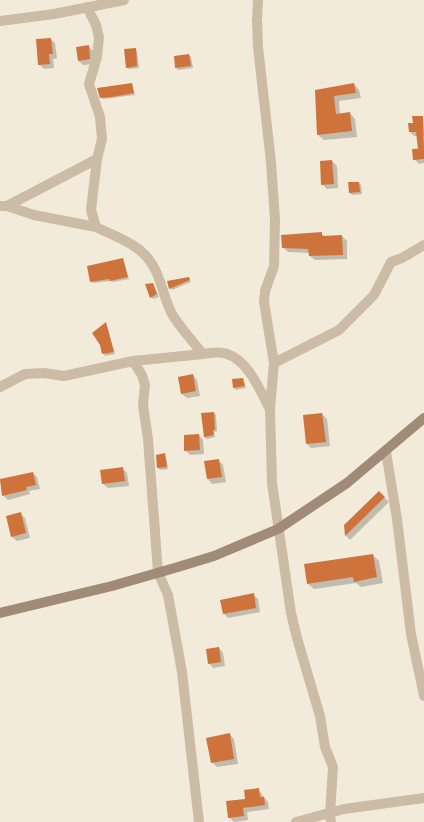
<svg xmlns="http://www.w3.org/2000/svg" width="424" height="822" font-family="Jost,sans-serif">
<rect width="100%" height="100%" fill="#f3ebda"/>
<path fill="#0003" d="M50,39L55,43L57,58L53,59L54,68L44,69L39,64Z
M88,46L93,51L94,64L83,65L78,60Z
M135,49L137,51L139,68L129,69L127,67Z
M189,55L191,57L193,68L178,70L176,68Z
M132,84L135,95L103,99L101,97Z
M354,84L359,90L361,98L339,101L340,114L350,113L355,119L357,137L324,140L318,135L316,91Z
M423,117L424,136H414L410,132Z
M424,149V163L419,164L414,159Z
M332,161L337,166L338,188L327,189L322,184Z
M359,183L361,185L362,194L352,195L350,193Z
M321,233L325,237L342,236L347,241V259L315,260L310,256V253L288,252L283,247Z
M123,259L129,279L113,282L111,281L93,283L91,281Z
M189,278L191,282L172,290L170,288Z
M153,284L159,297L153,299L151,297Z
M106,323L115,354L105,356L101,345L93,333Z
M193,375L197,380L200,396L187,398L182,394Z
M243,379L246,388L236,390L234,388Z
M214,413L216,415L217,431L214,432L215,437L207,439L204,437Z
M322,414L327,419L330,446L311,448L307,444Z
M199,435L203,440L204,454L190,455L185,450Z
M157,455H164L166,457L168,469L160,470L158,468Z
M219,461L223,465L226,482L212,484L208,479L206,462Z
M122,468L127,473L129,486L108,488L103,484Z
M33,473L37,477L40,489L29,491L30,494L8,500L3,495L0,480Z
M379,492L389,502L350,540L346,536L345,525Z
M20,513L25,518L30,538L17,541L12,537Z
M373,555L379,561L383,583L361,587L356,583L314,589L307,583Z
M253,595L258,599L260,612L228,618L224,614Z
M219,648L223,653L225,666L213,668L209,663Z
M229,734L234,739L238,764L217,767L212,762Z
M258,789L268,802L269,809L247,812L248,820L234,822L229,817Z"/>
<path fill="#cf733c" d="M51,38L53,54H49L50,64L38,65L36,39Z
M89,45L90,59L78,61L76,47Z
M136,48L137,66L126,68L124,49Z
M189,54L191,66L175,68L174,56Z
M132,83L134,93L112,97L100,98L97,88Z
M354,83L356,93L334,96L336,114L350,112L352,131L317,135L315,90Z
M412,116H423L424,148L418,149L416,132H409L408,123H413Z
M424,148V159L413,160L412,149Z
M332,160L334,184L321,185L320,161Z
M348,182H359L360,192L349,193Z
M322,232V236L342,235L343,255L309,256L308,249L282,248L281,235Z
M123,258L128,277L110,281L109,279L90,282L87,266Z
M189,277L190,280L169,289L167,281Z
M153,283L157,294L150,298L145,284Z
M106,322L114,352L102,354L100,345L92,333Z
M193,374L196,391L181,394L178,377Z
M243,378L245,386L233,388L232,379Z
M214,412L215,430H213L214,435L204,437L201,413Z
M322,413L326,442L306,444L303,415Z
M199,434L200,450L184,451V435Z
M165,453L167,467L157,468L156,455Z
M219,459L222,477L207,479L204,461Z
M123,467L125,481L102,484L100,470Z
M33,472L36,485L26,487L27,490L2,496L0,479Z
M379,491L385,497L345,536L344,525Z
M21,512L26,533L11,537L6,516Z
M373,554L377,577L354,582L353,577L307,584L304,564Z
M254,593L256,608L223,614L220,600Z
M219,647L221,662L208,664L206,649Z
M230,733L234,759L211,763L206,738Z
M259,788L260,797H264L265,805L243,808L244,816L228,818L226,801L245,799L244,790Z"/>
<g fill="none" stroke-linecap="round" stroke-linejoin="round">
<path stroke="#ccbca5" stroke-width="10" d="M258,0L257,20L258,47L271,162L275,220L274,266L265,291L264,302L274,363L270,409L272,483L291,613L297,638L320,716L325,747L333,767L330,814L331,822
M0,21L54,14L124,0
M0,206H7L34,215L96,227L91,210L97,159
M7,206L97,159L102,139L100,117L89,84L97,57L99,37L96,25L87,7
M96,227C112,235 132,242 144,254C160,269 162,294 171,312C177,324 194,343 203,354C210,353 220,351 227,354C249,361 260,391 270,409
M133,361L203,354
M274,363L339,330L374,295L391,262L402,258L424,245
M0,387L25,374L44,373L64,376L133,361L142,375L145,385L143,405L148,439L158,572L168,595L182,672L199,822
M386,452L397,519L411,634L424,696
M296,822L344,809L424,798"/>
<path stroke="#a08b76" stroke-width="10" d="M0,613L112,586L178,567L214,556L278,529L347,483L424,418"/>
</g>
</svg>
